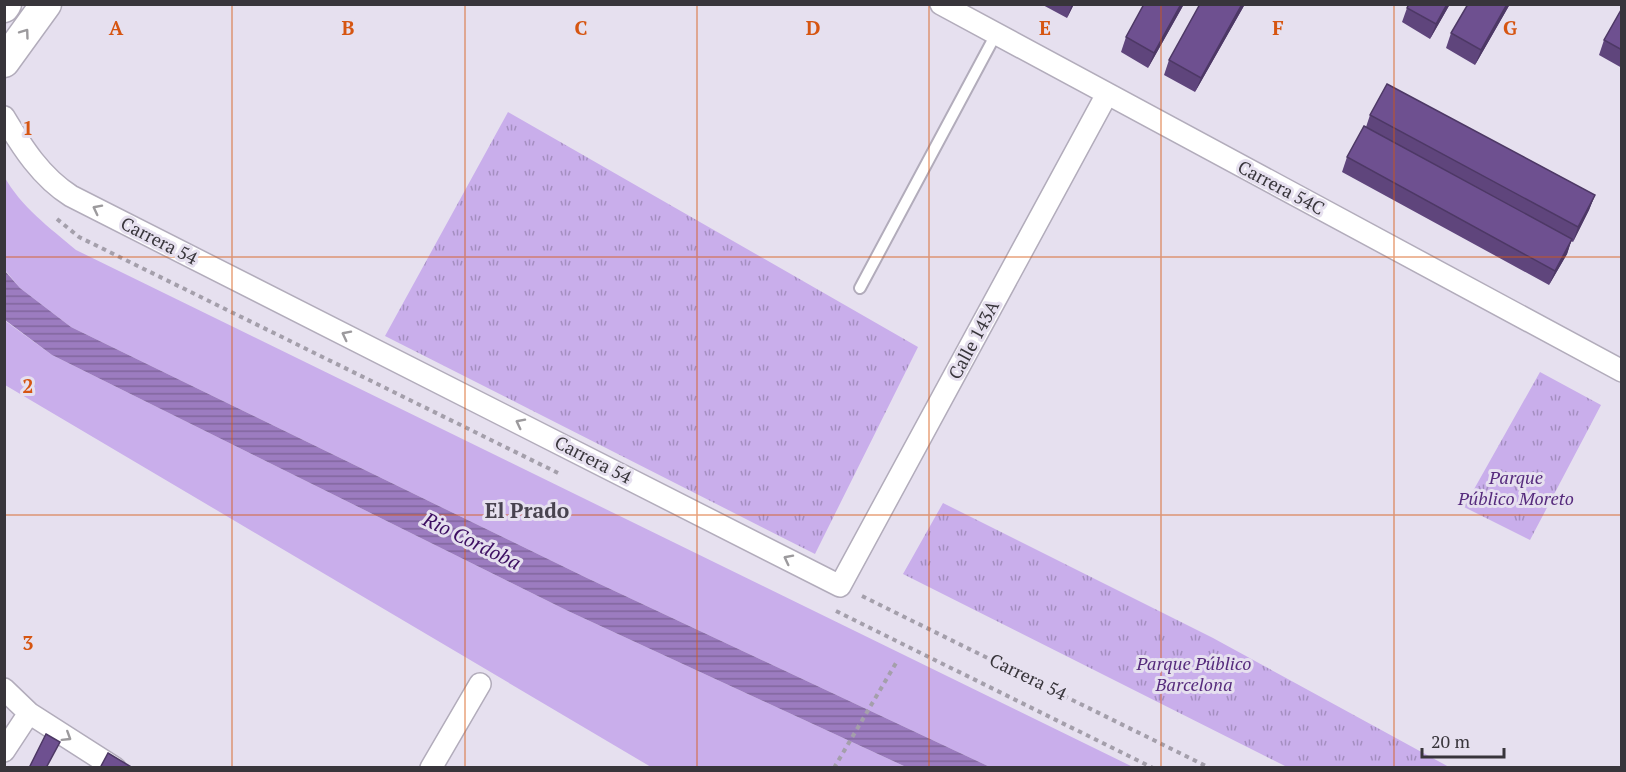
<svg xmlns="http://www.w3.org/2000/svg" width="1626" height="772" font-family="'PT Serif',serif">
<defs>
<pattern id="park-tufts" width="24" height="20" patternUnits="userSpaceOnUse" patternTransform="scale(1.5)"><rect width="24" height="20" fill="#c9aeeb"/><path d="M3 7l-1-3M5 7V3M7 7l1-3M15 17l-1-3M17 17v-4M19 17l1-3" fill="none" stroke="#a48ec0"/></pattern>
<pattern id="water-rules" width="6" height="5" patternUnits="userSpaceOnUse" patternTransform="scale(1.5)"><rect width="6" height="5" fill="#9c7cc0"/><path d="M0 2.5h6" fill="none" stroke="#80669d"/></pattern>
</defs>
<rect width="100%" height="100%" fill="#e6e0ef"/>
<path fill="#c9aeeb" d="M4,176C21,207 49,227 76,250L1133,767H990L587,578L71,327L20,288L5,270Z
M4,320L52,355L568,611L906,767H651L5,385Z"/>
<path fill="url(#park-tufts)" d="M508,112L918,347L815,554L385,336Z
M1540,372L1601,405L1530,540L1464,507Z
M943,503L1213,638L1449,767H1287L903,574Z"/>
<path fill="url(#water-rules)" d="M5,271L20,288L71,327L587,578L990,767H906L568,611L52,355L5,320Z"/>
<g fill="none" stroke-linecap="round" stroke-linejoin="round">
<g stroke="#b2acbb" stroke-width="14">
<path id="lane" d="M860,288L996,34"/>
</g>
<g stroke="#b2acbb" stroke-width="24">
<path id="street" d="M941,4L1622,371
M4,117C22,147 41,177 71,196L840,586L1107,94
M4,689L29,713L115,768
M4,751L29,713
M431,768L480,684"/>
</g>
<g stroke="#b2acbb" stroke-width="33">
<path id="secondary" d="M4,7L6,4
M4,62L46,4"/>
</g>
<path stroke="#a49fab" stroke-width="4" stroke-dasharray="4.5 4.5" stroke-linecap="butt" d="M57,219L79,237L558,473
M862,596L1210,768
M836,611L1153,768
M834,768L896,663"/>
<use href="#lane" stroke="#fff" stroke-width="10"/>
<use href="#street" stroke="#fff" stroke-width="21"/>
<use href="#secondary" stroke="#fff" stroke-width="30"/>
</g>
<path fill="#5f457c" d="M1041,4H1074L1067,18Z
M1184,4L1148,68L1121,52L1126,37Z
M1245,4L1195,92L1164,75L1169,60Z
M1450,4L1430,39L1402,22L1407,8Z
M1510,4L1475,65L1446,48L1451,33Z
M1622,10V68L1599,55L1604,40Z
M1370,115L1595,195L1589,210L1573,242L1571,241L1567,254L1549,285L1342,172L1347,157L1366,127Z"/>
<path fill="#4d3865" d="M1072,4H1074L1067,18Z
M1181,4H1184L1148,68L1154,53Z
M1242,4H1245L1195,92L1201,78Z
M1447,4H1450L1430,39L1436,24Z
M1507,4H1510L1475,65L1481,50Z
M1595,195L1589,210L1573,242L1578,227Z
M1572,239L1567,254L1549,285L1555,271Z"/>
<path fill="#6e5090" stroke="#4d3865" stroke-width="1.5" d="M1144,4H1181L1154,53L1126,37Z
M1200,4H1242L1201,78L1169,60Z
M1409,4H1447L1436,24L1407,8Z
M1468,4H1507L1481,50L1451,33Z
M1621,10H1622V50L1604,40Z
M1387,84L1595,195L1578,227L1370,115Z
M1364,126L1572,239L1555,271L1347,157Z
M46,734L60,742L46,768H29Z
M108,753L133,768H100Z"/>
<defs><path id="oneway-chevron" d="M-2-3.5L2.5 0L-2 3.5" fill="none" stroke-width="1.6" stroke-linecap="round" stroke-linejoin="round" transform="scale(1.5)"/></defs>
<g stroke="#9c9a9d">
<use href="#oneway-chevron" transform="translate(25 33) rotate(-54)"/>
<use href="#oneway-chevron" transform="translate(97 209) rotate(-153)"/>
<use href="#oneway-chevron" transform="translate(346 335) rotate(-153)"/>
<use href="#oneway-chevron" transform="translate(520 423) rotate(-153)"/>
<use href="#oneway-chevron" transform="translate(788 559) rotate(-153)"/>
<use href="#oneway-chevron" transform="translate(67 737) rotate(32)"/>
</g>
<path fill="none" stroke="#d65511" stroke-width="1.5" stroke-opacity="0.55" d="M232,4V768M465,4V768M697,4V768M929,4V768M1161,4V768M1394,4V768M4,257H1622M4,515H1622"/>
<g text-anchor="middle" stroke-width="6" stroke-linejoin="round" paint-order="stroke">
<g font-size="18" fill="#38353b" stroke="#e6e0ef">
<text transform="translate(1281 188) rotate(28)" y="6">Carrera 54C</text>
<text transform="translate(159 241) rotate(27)" y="6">Carrera 54</text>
<text transform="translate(974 340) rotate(-62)" y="6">Calle 143A</text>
<text transform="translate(593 460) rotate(27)" y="6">Carrera 54</text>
<text transform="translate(1028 677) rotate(26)" y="6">Carrera 54</text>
</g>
<g font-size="18" font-style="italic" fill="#562b7d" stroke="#e6e0ef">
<text x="1516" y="484">Parque<tspan x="1516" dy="21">Público Moreto</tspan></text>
<text x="1194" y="670">Parque Público<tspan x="1194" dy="21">Barcelona</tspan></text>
</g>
<g font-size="20" font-style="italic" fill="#3d0f62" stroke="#e6e0ef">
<text transform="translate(472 541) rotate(26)" y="7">Rio Cordoba</text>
</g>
<g font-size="21" font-weight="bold" fill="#48434f" stroke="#e6e0ef">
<text x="527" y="518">El Prado</text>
</g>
</g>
<g font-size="20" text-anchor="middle" font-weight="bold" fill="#d65511" stroke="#e6e0ef" stroke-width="6" stroke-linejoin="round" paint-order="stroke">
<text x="116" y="35">A</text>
<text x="348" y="35">B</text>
<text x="581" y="35">C</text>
<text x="813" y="35">D</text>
<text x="1045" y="35">E</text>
<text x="1278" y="35">F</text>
<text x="1510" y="35">G</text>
<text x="28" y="135">1</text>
<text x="28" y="393">2</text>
<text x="28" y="650">3</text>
</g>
<rect width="1626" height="772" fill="none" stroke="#38353b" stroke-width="12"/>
<path d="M1422 748v9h82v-9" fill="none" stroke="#38353b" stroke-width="3"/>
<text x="1431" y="748" font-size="18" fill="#38353b" stroke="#e6e0ef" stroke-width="4.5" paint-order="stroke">20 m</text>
</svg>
